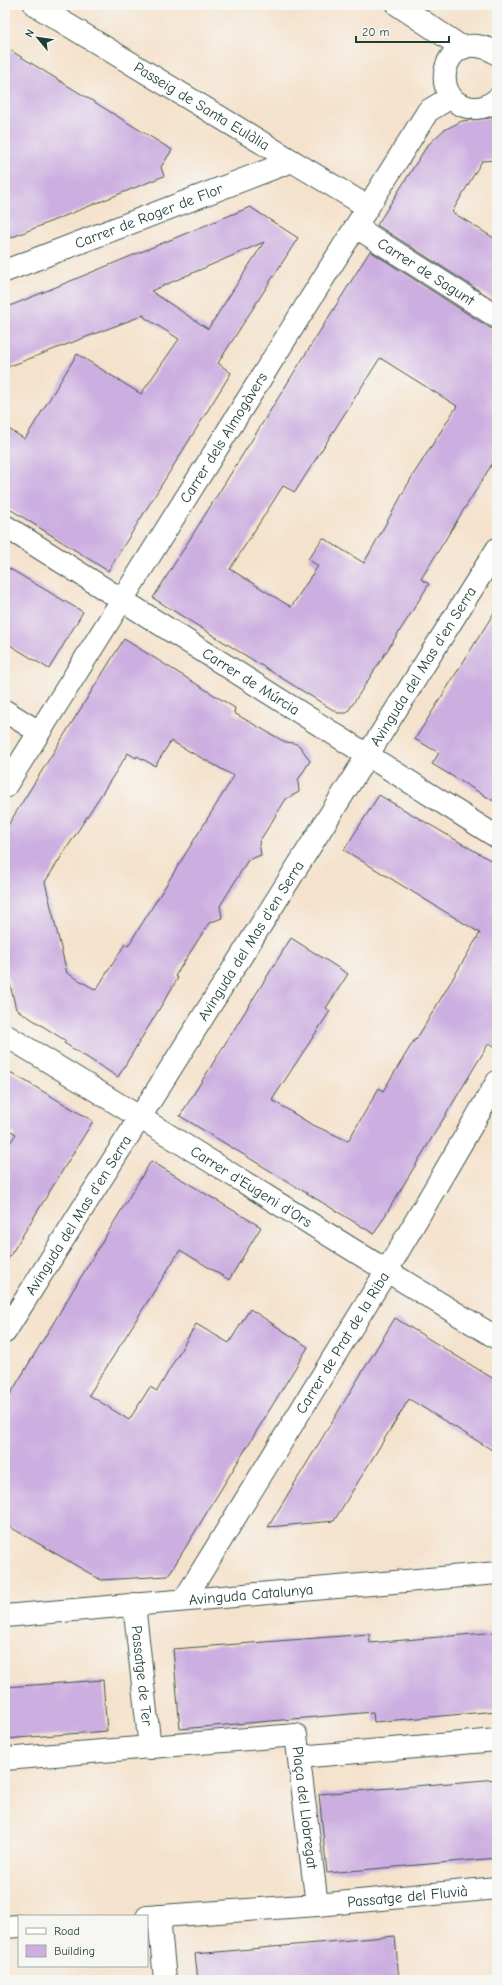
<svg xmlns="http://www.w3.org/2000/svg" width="502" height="1985" font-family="'Comic Neue',sans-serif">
<rect width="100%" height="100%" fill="#f6f6f2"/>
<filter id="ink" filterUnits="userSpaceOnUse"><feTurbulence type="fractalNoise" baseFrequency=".025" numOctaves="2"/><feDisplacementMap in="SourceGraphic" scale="8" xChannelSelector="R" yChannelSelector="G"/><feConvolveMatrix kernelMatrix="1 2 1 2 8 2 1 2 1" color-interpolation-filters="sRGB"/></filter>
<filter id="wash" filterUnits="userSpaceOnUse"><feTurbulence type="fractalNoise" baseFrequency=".012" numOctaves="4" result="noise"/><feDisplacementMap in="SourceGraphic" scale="16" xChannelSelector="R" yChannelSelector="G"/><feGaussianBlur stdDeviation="0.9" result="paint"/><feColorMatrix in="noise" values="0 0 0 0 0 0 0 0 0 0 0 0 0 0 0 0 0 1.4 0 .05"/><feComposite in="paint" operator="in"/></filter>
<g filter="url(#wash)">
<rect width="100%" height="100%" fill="#f5e2cc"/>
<g id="blocks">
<path fill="#ccaee0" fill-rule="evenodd" d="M5,47L172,150L161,167L164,176L5,240Z
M497,117V160L482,161L452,212L497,240V302L377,225L427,146L435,138L444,130L462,121Z
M250,207L298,238L218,363L231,373L108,571L5,506V427L25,439L77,354L141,394L179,339L144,317V315L5,368V308ZM264,242L208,329L151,291Z
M370,251L490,328L497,329V456L421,579L429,584L408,618L347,713H338L153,598ZM380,358L457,406L413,475L364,563L323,538L308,559L318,566L291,607L230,569L283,486L295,492Z
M5,566L83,612L49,669L5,642Z
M497,608V803L432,764L439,753L415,739Z
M124,639L235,708L234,713L285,742L294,743L300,746L310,761L298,780L299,792L286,799L259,842L261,855L248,860L220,906L222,918L209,923L175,976L178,978L118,1077L64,1043L66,1041L16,1009L5,964V830ZM171,741L234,776L128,946L125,944L96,990L67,973L45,882L128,753L136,758L137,756L155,766Z
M379,795L497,864V1048L489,1043L374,1234L180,1116L291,938L348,974L326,1008L330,1011L272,1100L311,1124L348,1141L379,1088L383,1091L415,1039L416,1040L480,933L344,850Z
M5,1069L93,1121L5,1264V1150L16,1134L5,1128Z
M151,1161L261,1227L229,1280L180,1250L89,1395L129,1420L150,1387L157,1391L196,1324L229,1343L250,1309L308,1347L168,1576L101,1580L5,1524V1403Z
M395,1318L497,1381V1453L409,1399L334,1521L268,1527Z
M497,1632V1711L374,1722L373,1712L180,1729L173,1649L369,1634L370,1643Z
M103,1680L107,1731L5,1739V1687Z
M497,1779V1858L327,1873L319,1794Z
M395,1936L399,1980H198L195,1954Z"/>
</g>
</g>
<g filter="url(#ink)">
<use href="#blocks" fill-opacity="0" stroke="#3f564b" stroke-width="1"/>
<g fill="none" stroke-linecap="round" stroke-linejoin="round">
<g stroke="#3f564b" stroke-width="24">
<g id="street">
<path id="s1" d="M35,5L368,207"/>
<path d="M398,5L463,48"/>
<path d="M497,54C491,49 485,47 477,46C440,42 432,100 468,107C479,110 489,106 497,99"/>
<path id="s2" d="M356,227L497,317"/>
<path id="s3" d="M5,271L292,161"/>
<path id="s4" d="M5,526L497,837"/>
<path d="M5,711L39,732"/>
<path id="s5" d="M5,787L428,111L451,97"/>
<path id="s6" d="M5,1035C170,1134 332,1239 497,1338"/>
<path id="s7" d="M5,1332L497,549"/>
<path id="s8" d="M184,1600L386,1272L497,1082"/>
<path id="s9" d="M134,1604L150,1748"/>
<path id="s10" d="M5,1616L497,1573"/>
<path d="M299,1757L497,1740"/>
<path id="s11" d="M5,1759L296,1735L317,1905L147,1917"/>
<path id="s12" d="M317,1905L497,1888"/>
<path d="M159,1916L165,1980"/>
<path d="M5,1927L19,1926"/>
</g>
</g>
<use href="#street" stroke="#fff" stroke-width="22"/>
</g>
</g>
<g text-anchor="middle" stroke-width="3" stroke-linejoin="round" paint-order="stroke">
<g font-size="15" fill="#1f3d34" stroke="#f6f6f2">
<text dy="5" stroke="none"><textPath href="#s1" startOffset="195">Passeig de Santa Eulàlia</textPath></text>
<text dy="5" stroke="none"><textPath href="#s3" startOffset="154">Carrer de Roger de Flor</textPath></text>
<text dy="5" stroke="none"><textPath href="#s2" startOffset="83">Carrer de Sagunt</textPath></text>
<text dy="5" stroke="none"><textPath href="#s5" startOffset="412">Carrer dels Almogàvers</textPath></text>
<text dy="5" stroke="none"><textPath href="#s7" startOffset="786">Avinguda del Mas d'en Serra</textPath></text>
<text dy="5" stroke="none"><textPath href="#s4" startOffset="291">Carrer de Múrcia</textPath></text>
<text dy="5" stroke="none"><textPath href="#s7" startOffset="462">Avinguda del Mas d'en Serra</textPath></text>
<text dy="5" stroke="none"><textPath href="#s6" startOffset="289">Carrer d'Eugeni d'Ors</textPath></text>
<text dy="5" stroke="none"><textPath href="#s7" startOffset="138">Avinguda del Mas d'en Serra</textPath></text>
<text dy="5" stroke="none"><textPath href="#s8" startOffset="302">Carrer de Prat de la Riba</textPath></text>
<text dy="5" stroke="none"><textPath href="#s10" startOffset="247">Avinguda Catalunya</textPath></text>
<text dy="5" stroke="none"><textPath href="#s9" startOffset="72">Passatge de Ter</textPath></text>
<text dy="5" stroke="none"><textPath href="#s11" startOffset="365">Plaça del Llobregat</textPath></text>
<text dy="5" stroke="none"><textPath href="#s12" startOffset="91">Passatge del Fluvià</textPath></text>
</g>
</g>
<rect width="502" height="1985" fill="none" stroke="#f6f6f2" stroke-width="20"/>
<rect x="18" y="1915" width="130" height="52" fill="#f6f6f2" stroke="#a0aca6"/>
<rect x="26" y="1928" width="20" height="6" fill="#ffffff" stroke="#a0aca6"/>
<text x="54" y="1935" font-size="12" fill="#1f3d34">Road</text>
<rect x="26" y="1945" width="20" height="12" fill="#ccaee0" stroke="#a0aca6"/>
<text x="54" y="1955" font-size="12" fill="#1f3d34">Building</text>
<g transform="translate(38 38) rotate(299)" stroke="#f6f6f2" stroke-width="3" paint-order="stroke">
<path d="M0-3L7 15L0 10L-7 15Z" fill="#1f3d34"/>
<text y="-6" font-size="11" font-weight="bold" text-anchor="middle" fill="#1f3d34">N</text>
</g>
<path d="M356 36v6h93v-6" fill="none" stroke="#1f3d34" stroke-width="2"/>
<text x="362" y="36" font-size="12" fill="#1f3d34" stroke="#f6f6f2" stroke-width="3" paint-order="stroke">20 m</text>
</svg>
